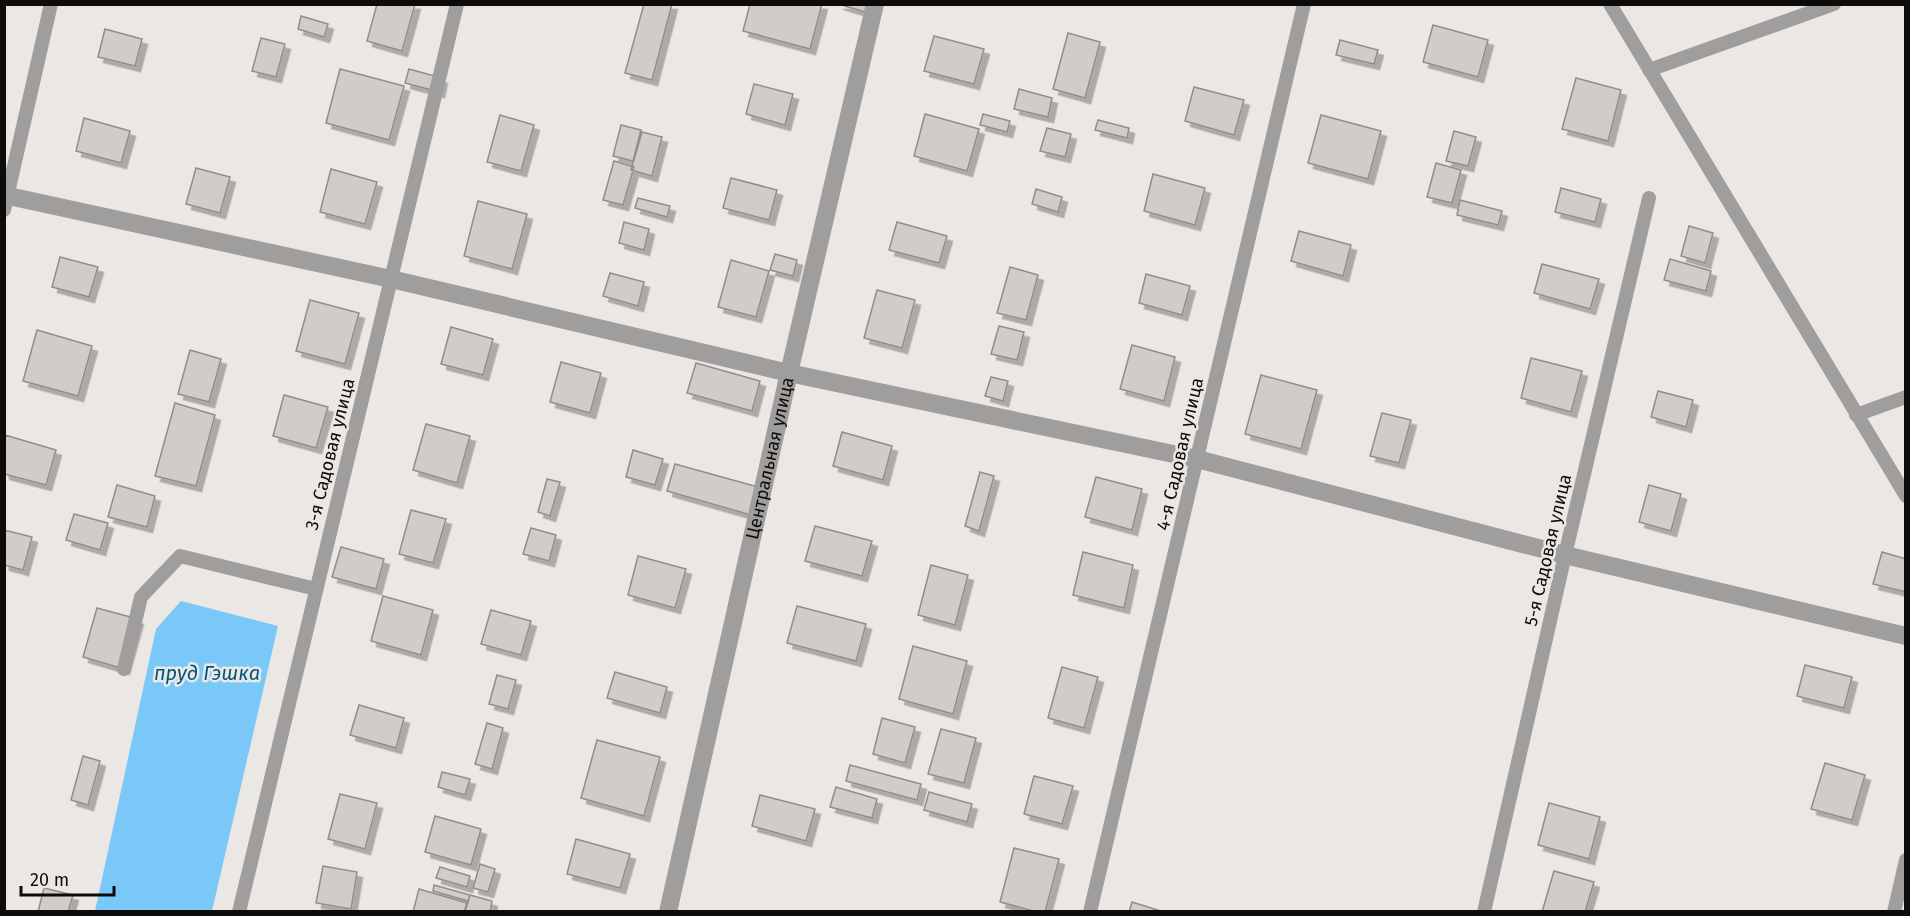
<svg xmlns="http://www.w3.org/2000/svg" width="1910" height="916" font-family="'Fira Sans',sans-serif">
<defs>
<filter id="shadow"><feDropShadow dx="5.5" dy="5.5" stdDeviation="0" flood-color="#0004"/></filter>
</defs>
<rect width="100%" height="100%" fill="#ebe7e5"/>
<path fill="#79c8f8" d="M181,601L278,626L212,911H95L156,629Z"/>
<path fill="#cfccc9" stroke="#908d8a" stroke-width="1.5" filter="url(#shadow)" d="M377,4H415L402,51L367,41Z
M644,4H672L652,80L625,73Z
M750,4H822L810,49L743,31Z
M838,4H867L865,12Z
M301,16L328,24L324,37L298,29Z
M1433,25L1488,40L1478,77L1423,62Z
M105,29L142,39L135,66L98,57Z
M1068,33L1100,42L1085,98L1053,89Z
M934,36L984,49L974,84L924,71Z
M261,38L285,44L276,77L252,71Z
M1340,40L1378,50L1374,64L1336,55Z
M340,69L404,86L389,140L326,123Z
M409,69L442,78L439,92L405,83Z
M1576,78L1621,90L1608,141L1562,129Z
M754,84L793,94L785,125L746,114Z
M1194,87L1244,100L1234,135L1185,121Z
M1019,89L1052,98L1048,117L1014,109Z
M925,114L979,129L967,171L914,156Z
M983,114L1010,121L1007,132L980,125Z
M500,115L534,125L521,171L487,162Z
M1321,115L1381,131L1368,179L1308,163Z
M84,118L130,131L121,163L76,151Z
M1098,120L1129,128L1127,138L1095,130Z
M621,125L641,130L633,161L613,156Z
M1047,128L1071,134L1065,157L1040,151Z
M1454,131L1476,137L1468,166L1446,161Z
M642,132L662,137L652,176L631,170Z
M614,161L634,167L623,205L603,200Z
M1436,163L1461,170L1452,203L1427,197Z
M196,168L230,177L220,213L186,204Z
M331,169L377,182L365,224L320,212Z
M1153,174L1205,188L1195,225L1144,211Z
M731,178L777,190L769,220L723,208Z
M1561,188L1601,199L1595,222L1555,212Z
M1036,189L1062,197L1058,212L1032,204Z
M638,198L670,206L667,217L635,208Z
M1460,200L1502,211L1498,225L1457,215Z
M478,201L527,214L512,269L464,256Z
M624,222L649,229L644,250L619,243Z
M897,222L947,236L939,263L889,250Z
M1689,226L1713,233L1705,263L1681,256Z
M1299,231L1351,245L1343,276L1291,261Z
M775,254L797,260L793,276L770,270Z
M60,257L98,267L89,297L52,287Z
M1670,259L1711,271L1706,291L1664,280Z
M731,260L769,271L756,317L718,307Z
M1542,264L1599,279L1590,309L1534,293Z
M1010,267L1038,275L1026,320L997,313Z
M610,273L644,282L638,306L603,296Z
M1146,274L1190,286L1182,315L1139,303Z
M877,290L915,300L902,348L864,338Z
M310,300L359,313L345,364L296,351Z
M999,326L1024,332L1017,360L991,354Z
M451,327L493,339L483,375L441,364Z
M37,330L92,346L78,396L23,381Z
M1132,345L1175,357L1164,401L1120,389Z
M190,350L221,359L209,402L178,394Z
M1531,358L1582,371L1571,412L1521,398Z
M561,362L601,373L590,413L550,402Z
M696,363L760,381L752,411L687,393Z
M1261,375L1317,390L1301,449L1245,434Z
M991,377L1008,381L1003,401L985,396Z
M1658,391L1693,400L1686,427L1651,417Z
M284,395L328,407L316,448L273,436Z
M175,403L215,415L196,486L155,476Z
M1382,413L1411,420L1399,463L1370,456Z
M426,424L470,436L457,483L413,470Z
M842,432L892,446L883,480L833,466Z
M5,435L56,450L46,485L4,474Z
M633,450L663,459L655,485L626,477Z
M675,464L758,487L751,515L667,491Z
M980,472L994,476L979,531L965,526Z
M1096,477L1142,489L1132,530L1085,517Z
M547,479L560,482L550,516L538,512Z
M117,485L155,496L147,527L108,517Z
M1649,485L1681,494L1671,531L1639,522Z
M411,510L446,519L433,563L399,554Z
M74,514L108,523L100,550L66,540Z
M815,526L872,541L862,576L805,561Z
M531,528L556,535L549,561L523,554Z
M4,530L32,537L23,570L4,565Z
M341,547L384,559L376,589L332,577Z
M1083,552L1133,565L1124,608L1073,595Z
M1882,552L1906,559V592L1873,584Z
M638,556L686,569L675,608L628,595Z
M931,565L968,575L955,625L918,615Z
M383,596L433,610L421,655L371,641Z
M797,606L866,624L856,661L787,643Z
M97,608L138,619L124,669L83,657Z
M491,610L531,621L521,655L481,644Z
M913,646L967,661L953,714L899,699Z
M1805,665L1852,677L1844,708L1797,696Z
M1062,667L1098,677L1084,728L1048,718Z
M615,672L667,687L660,713L607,698Z
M497,675L516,680L508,709L489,704Z
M359,705L404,718L396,748L350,735Z
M882,718L915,727L905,763L873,754Z
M487,723L503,728L492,769L475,764Z
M941,729L976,738L964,783L928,774Z
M597,740L660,757L644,816L581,798Z
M83,756L100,761L88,805L71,800Z
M1825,763L1865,775L1852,820L1811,809Z
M850,765L921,784L917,800L846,781Z
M442,772L470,779L465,795L438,787Z
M1034,776L1073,786L1062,824L1024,814Z
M836,787L877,799L872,818L830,807Z
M929,792L972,804L967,822L924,810Z
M340,794L377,803L365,849L328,839Z
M760,795L815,809L806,841L752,826Z
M1549,803L1600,817L1589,859L1538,845Z
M435,816L481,829L471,865L425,852Z
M576,839L630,854L620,888L567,874Z
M1014,848L1059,859L1045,912H1037L1000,902Z
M480,864L495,869L488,892L473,888Z
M323,866L357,872L351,909L316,903Z
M440,867L470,876L467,887L436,878Z
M1554,871L1594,882L1585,912H1542Z
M434,885L470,895L468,901L433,891Z
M44,888L73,895L68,912H38Z
M419,889L467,903L464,912H413Z
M470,895L492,901L490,912H465Z
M1132,902L1164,912H1129Z"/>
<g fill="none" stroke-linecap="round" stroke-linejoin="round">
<path stroke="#a09e9d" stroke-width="14" d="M1610,4L1906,496
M1649,70L1834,4
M4,210L51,4
M1856,415L1906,397
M124,669L141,597L180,556L316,589
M239,912L457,4
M1090,912L1304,4
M1484,912L1565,555L1649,198
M1894,912L1906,860"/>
<g stroke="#a09e9d" stroke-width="18">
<path d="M4,195L391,279L789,373L1197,459L1565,555L1906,636"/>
<path id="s1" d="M668,912L789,373L875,4"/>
</g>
</g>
<g text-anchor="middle" stroke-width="5" stroke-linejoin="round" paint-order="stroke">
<g font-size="18" fill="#0d0c0b" stroke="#ebe7e5">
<text transform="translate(330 454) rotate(-76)" y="6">3-я Садовая улица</text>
<text transform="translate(1180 454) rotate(-77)" y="6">4-я Садовая улица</text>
<text dy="6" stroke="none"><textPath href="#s1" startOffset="465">Центральная улица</textPath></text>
<text transform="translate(1548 550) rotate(-77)" y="6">5-я Садовая улица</text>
</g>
<g font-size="20" font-style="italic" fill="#00587e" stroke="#ebe7e5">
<text x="207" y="680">пруд Гэшка</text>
</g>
</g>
<rect width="1910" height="916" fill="none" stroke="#0d0c0b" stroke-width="12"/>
<path d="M21 886v9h93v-9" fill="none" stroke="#0d0c0b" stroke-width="3"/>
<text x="30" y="886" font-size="18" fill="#0d0c0b" stroke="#ebe7e5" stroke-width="4.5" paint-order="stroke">20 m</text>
</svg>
